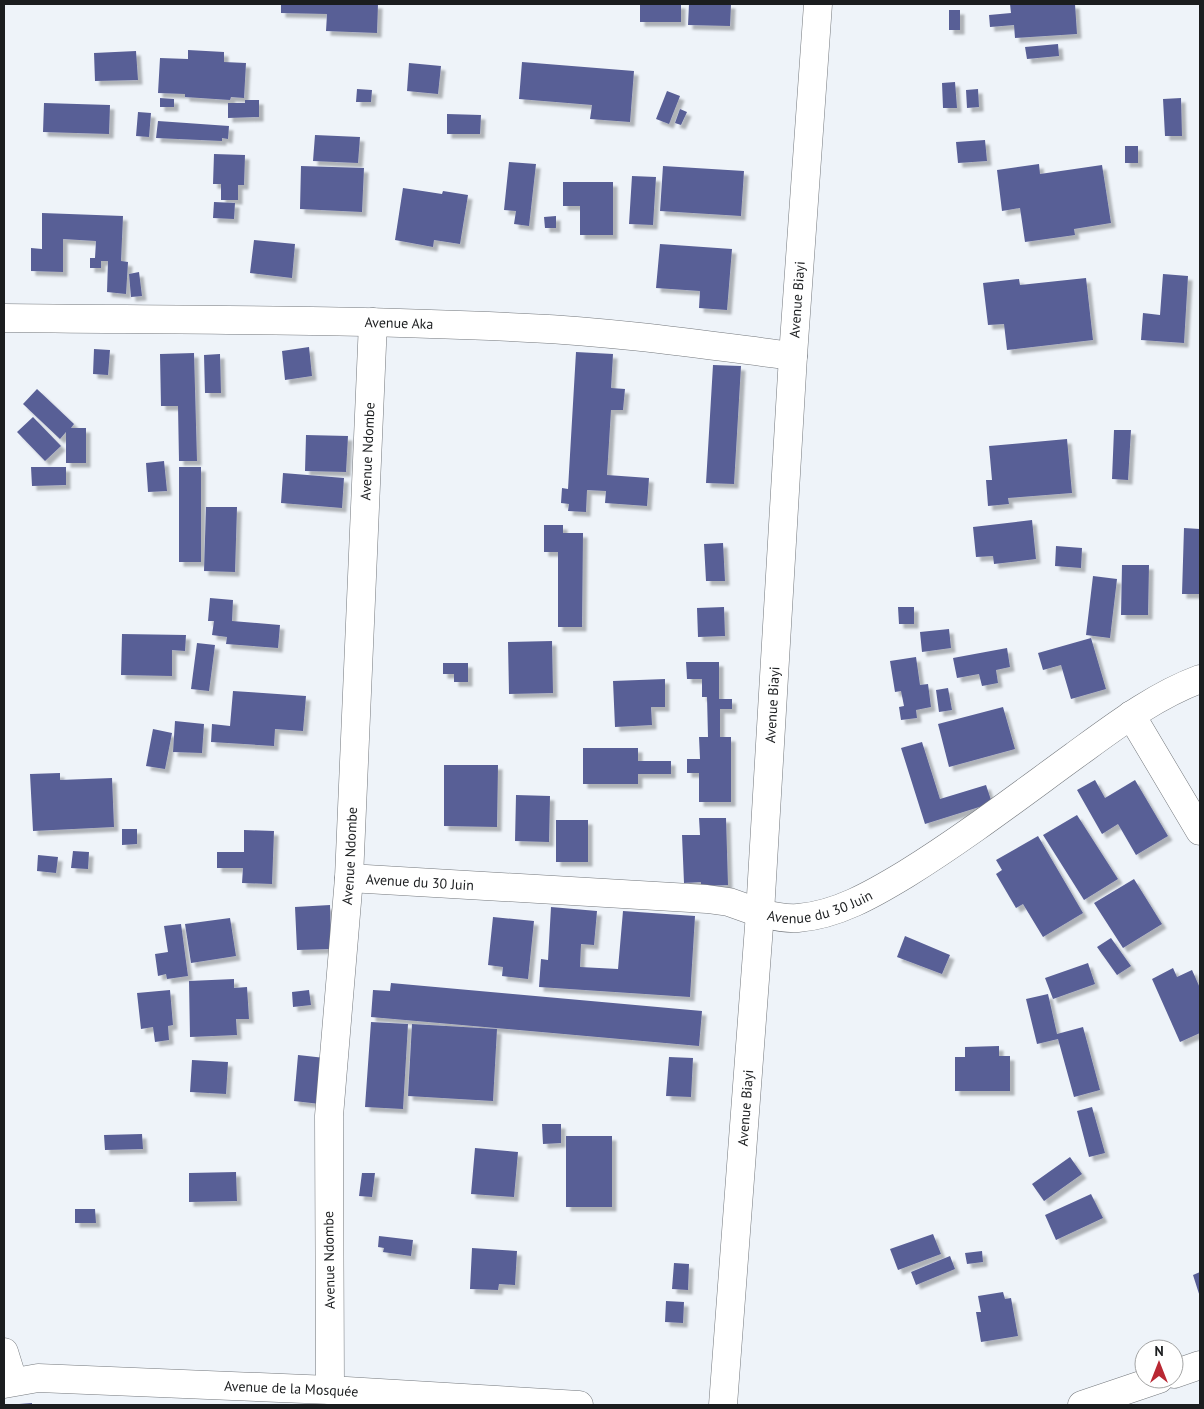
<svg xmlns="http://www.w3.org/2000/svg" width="1204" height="1409" font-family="'PT Sans',sans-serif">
<defs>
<filter id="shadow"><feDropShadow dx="4.5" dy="4.5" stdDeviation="1" flood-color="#0004"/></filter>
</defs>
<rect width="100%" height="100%" fill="#eef3f9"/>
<path fill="#595f96" filter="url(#shadow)" d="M281,4H378L377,33L326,31L327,14L281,13Z
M640,4H681V22H640Z
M689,4H731L730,26L688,25Z
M1010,4H1075L1077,34L1015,38L1014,25L990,27L989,15L1011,13Z
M949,10H960V30H949Z
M1058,44L1059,56L1027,59L1025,47Z
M188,50L224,52V62L246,63L244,98L231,97L230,100L185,97V94L158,93L160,58L188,59Z
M136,51L138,80L95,81L94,53Z
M522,62L634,71L630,122L590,119L592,105L519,99Z
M409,63L441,66L438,94L407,91Z
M955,82L957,108H943L942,83Z
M357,89L372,90L371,102H356Z
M978,89L979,107L967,108L966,90Z
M667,91L680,96L669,124L656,119Z
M160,98L174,99V107H160Z
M1181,98L1182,136H1165L1163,99Z
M245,100H259V117L228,118V103H245Z
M44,103L110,105L109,134L43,132Z
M680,109L687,112L681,125L675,123Z
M138,112L151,113L149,137L136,136Z
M447,114L481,115L480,134H447Z
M158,121L229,126L228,139L222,138V141L156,138Z
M315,135L360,137L358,163L313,161Z
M985,140L987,161L958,163L956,142Z
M1125,146H1138V163H1125Z
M214,154L245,155L244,185H238V200H221V184H213Z
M509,162L536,164L529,226L514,224L516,211L504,210Z
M1039,164L1040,174L1102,165L1111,223L1074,229L1075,235L1025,242L1020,208L1002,211L997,170Z
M301,166L364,168L362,212L300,209Z
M663,166L744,171L741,216L660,211Z
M632,176L656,177L653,225L629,224Z
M563,182H613V235H580V206H563Z
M403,188L442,194L443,191L468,195L460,244L434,240L433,247L395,240Z
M214,202L235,203L234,219L213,218Z
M42,213L123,216L121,261L128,262L126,294L107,292L108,261H101V268H90V258H95L96,241L63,239V272L31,271V248L42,249Z
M556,216V228H545L544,217Z
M254,240L295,244L292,278L250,273Z
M660,244L732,249L727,310L699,308L700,291L656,288Z
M139,272L142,296L131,297L129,274Z
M1163,274L1188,276L1184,343L1141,340L1143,313L1160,315Z
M1086,278L1093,340L1007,350L1004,324L988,325L983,283L1019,279L1020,285Z
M309,347L312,376L285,380L282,351Z
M94,349L110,350L108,375L93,374Z
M576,352L613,354L611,388L625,389L623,410H611L607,475L649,478L647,506L605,503L606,491L587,490L586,512L568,511L569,504L561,503L562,488L568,489Z
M194,353L197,461H179L178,406H161L160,354Z
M220,354L221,393H205L204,355Z
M713,365L741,366L734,484L706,483Z
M37,389L74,424L71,428H86V463H66V432L60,439L23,404Z
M33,417L61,446L45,461L17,432Z
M1114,430H1131L1128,480L1112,479Z
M306,435L348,436L346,472L305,471Z
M1067,439L1072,493L1008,498L1009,504L988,506L986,480H992L989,446Z
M164,461L167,491L148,492L146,463Z
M31,467H66V485L32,486Z
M179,467H201V562H179Z
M283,473L344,478L342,508L281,503Z
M206,507H237L235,572L204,571Z
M1032,520L1036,559L994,564L993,556L976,557L973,527Z
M544,525H563V533H583L582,627H558V552H544Z
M1184,528L1200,529V594H1182Z
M723,543L725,581H706L704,544Z
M1056,546L1082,548L1081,568L1055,566Z
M1122,565H1149L1148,615H1121Z
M1093,576L1117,579L1110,638L1086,635Z
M210,598L233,600L232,621L280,625L278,648L226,644L227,637L212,635L214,621H208Z
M724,607L725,636L698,637L697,608Z
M898,607H914V624H899Z
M949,629L951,648L922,652L920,632Z
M122,634L186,635L185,651L172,650V676L121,675Z
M1091,638L1106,689L1071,699L1061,665L1043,670L1038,653Z
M552,641L553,693L509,694L508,642Z
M197,643L215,645L209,691L191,689Z
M1007,648L1010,667L996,670L998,683L982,686L979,674L957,678L953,658Z
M916,657L920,685L928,684L931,707L916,710L917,718L901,720L899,707L904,706L901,691L895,692L890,661Z
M686,662H719V699H732V709H720V737H731V802H699V773H687V759H700L699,737H708L707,697H702V679H687Z
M443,663H468V682H454V674H443Z
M665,679V707H651L652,725L615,727L613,681Z
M948,688L952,710L939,712L936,690Z
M233,691L306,696L303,731L275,729L274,746L211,742L212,724L230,726Z
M1003,707L1015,749L949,767L938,724Z
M175,721L204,724L202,753L173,752Z
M153,729L172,733L165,769L146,766Z
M922,742L940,799L986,785L992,803L925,824L901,748Z
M583,748H638V761H671V774H638V784H583Z
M444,765H498L497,827L444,826Z
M60,773V780L112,778L114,827L33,831L30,774Z
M1095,780L1105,798L1135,780L1168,836L1136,855L1118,824L1102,834L1077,790Z
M516,795L550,796L549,842L515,841Z
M1077,815L1118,879L1084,900L1043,835Z
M699,818H726L728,885L701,886V882L684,883L682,835H700Z
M556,820H588V862H556Z
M122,829H137V844L122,845Z
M244,830L274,831L272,884L242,883L243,868H217V852H244Z
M1038,836L1083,913L1043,937L1023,904L1016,908L996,874L1002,870L996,860Z
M73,851L89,852L88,869L71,868Z
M38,855L58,857L56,873L37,871Z
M1134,879L1162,924L1123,948L1094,903Z
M330,905L331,949L297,950L295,907Z
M551,907L597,911L594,945L581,944L580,967L618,969L623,911L695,916L690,997L539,987L541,959L548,960Z
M493,917L534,921L528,979L502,976L503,967L488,965Z
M230,918L236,956L191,963L185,924Z
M181,924L188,976L167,979L166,974L158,976L155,954L168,952L164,926Z
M905,936L950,955L942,974L897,957Z
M1111,938L1131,966L1117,975L1097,947Z
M1088,963L1095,984L1053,999L1045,978Z
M1173,968L1177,977L1192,970L1200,988V1033L1180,1042L1152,979Z
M234,979V988L247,987L249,1019H236L237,1035L190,1037L189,981Z
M391,983L702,1011L699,1046L371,1017L373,990L390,991Z
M170,990L173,1025L168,1026L169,1040L155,1042L153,1027L141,1029L137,993Z
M309,990L311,1005L293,1007L292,992Z
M1048,994L1057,1034L1083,1027L1100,1090L1074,1097L1058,1039L1037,1044L1026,999Z
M371,1022L408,1024L403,1109L365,1107Z
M412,1024L497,1029L493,1101L408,1096Z
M999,1046V1056H1010V1091H955V1057H965V1047Z
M298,1055L325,1058L320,1104L294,1101Z
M669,1057L693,1058L691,1097L666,1096Z
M192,1060L228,1062L226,1094L190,1092Z
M1092,1107L1105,1153L1089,1157L1077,1111Z
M542,1124H561V1143L543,1144Z
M142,1134L143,1149L105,1150L104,1135Z
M566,1136H612V1207H566Z
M475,1148L518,1152L514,1197L471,1194Z
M1070,1157L1082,1174L1044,1201L1032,1184Z
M236,1172L237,1201L189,1202V1173Z
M362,1173H375L372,1197L359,1196Z
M1091,1194L1103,1218L1056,1240L1045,1215Z
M75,1209H95L96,1223H75Z
M933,1234L941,1254L898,1270L890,1249Z
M379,1236L413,1240L411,1256L383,1252L384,1248L378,1247Z
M472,1248L517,1251L515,1285L499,1284L498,1290L470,1289Z
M982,1251L983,1262L967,1264L965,1253Z
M950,1256L955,1269L916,1285L911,1272Z
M674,1263L689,1264L688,1290L672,1289Z
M1200,1272V1297L1193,1275Z
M1003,1292L1005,1299L1011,1298L1018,1336L981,1342L976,1312H981L978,1296Z
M666,1301L684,1302L683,1323L665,1322Z
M32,1403V1405H19V1404Z"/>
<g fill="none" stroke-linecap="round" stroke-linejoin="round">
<g stroke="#74787d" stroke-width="29">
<g id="minor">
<path id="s1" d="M4,318C179,320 354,319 528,328C617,332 705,345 793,356"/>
<path d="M1131,715L1200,831"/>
<path id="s2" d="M349,878L707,899L729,902L760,913"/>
<path d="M4,1352L13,1381"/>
<path d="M1174,1374L1200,1365"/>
<path id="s3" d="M4,1384L38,1378L330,1390L579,1405"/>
<path id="s4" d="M330,1390L329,1116L349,878L373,322"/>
<path d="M1082,1405L1159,1379"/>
</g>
</g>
<g stroke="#74787d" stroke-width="29">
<g id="tertiary">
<path id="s5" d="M760,913C772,916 785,919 798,918C837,915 873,894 906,874C964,838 1019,796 1074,756C1114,727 1154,696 1200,679"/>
<path id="s6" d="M723,1405L760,913L793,356L818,4"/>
</g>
</g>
<use href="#minor" stroke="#fff" stroke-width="28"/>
<use href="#tertiary" stroke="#fff" stroke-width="28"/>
</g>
<g text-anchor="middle" stroke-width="5" stroke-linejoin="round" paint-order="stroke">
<g font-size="14" fill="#1b1d1f" stroke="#fff">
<text dy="5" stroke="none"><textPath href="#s6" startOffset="1108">Avenue Biayi</textPath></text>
<text dy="5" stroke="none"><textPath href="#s1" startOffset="395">Avenue Aka</textPath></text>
<text dy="5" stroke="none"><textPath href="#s4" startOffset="940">Avenue Ndombe</textPath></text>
<text dy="5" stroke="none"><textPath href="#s6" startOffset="702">Avenue Biayi</textPath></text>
<text dy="5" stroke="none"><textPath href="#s4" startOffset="535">Avenue Ndombe</textPath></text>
<text dy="5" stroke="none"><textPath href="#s2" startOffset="71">Avenue du 30 Juin</textPath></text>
<text dy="5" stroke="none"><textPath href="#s5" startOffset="62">Avenue du 30 Juin</textPath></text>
<text dy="5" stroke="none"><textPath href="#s6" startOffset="298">Avenue Biayi</textPath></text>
<text transform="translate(329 1260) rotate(-91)" y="5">Avenue Ndombe</text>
<text dy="5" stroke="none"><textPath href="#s3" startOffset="288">Avenue de la Mosquée</textPath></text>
</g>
</g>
<rect width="1204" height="1409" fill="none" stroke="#1b1d1f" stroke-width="10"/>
<g transform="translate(1159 1364)"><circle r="24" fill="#ffffff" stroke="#a4a5a5"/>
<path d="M0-4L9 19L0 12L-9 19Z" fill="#b92833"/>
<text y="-8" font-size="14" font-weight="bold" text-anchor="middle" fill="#1b1d1f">N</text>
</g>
</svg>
